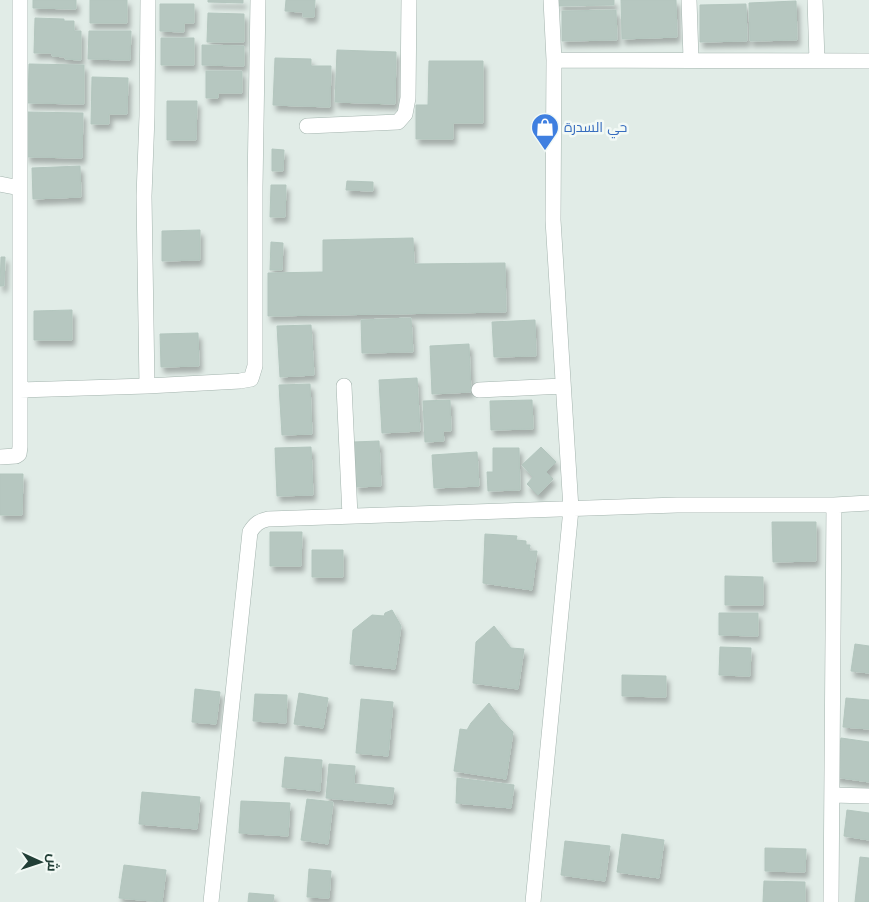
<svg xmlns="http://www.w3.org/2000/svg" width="869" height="902" font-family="Jost,Cairo,sans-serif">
<defs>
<filter id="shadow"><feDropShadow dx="3" dy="5.5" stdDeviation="2.5" flood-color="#0004"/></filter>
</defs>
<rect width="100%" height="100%" fill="#e1ece7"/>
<path fill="#b6c7c0" stroke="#b3c6be" filter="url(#shadow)" d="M33,0H76V9L33,8Z
M90,0H127V23H90Z
M208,0H243V3L208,2Z
M286,0H315L314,17H303V12L285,11Z
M559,0H614V5L559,6Z
M621,0H676L677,37L622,39Z
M796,1L797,40L750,41L749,3Z
M160,4H194V23H184V32L160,31Z
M746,4L747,41L700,42V5Z
M616,10L617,40L562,41V11Z
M208,13L244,14V42H207Z
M35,18L64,19V21H74V31H81V60L65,59V57L52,56V53H34Z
M89,31H131L130,60L88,59Z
M161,38H194V65H161Z
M202,45L244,46V66L202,65Z
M337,50L396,52L395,104L335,102Z
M275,58L311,59V66H331L330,107L273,105Z
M429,61H483V123H453V139H416V105H428Z
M29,64L84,65V104L28,103Z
M206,71H242V93H218V98H206Z
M92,77L128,78L127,114H109V124H91Z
M167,101H197L196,140H167Z
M27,112L83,113L82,158L27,157Z
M272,149L284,150L283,171H272Z
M80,166L81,197L33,199L32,168Z
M347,181L373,182V191L346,190Z
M271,185H286L285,217H270Z
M200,230V260L162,261V231Z
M413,238L414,264L505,263L506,312L268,316V273L323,272V240Z
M271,242L283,243L282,270H270Z
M1,257H5L4,286H0Z
M72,310V340H34V311Z
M411,318L413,352L362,353L361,320Z
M535,320L536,356L494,357L492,322Z
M311,325L314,375L280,377L277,326Z
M198,333L199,366L161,367L160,334Z
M469,344L471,392L432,394L430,346Z
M417,378L420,431L382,433L379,380Z
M310,384L312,434L282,435L279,385Z
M450,400L451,431H443L444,441L425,442L423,401Z
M532,400L533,429L491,430L490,401Z
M379,441L381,486L356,487L353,442Z
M311,447L313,495L277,496L275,448Z
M541,447L556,462L546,472L553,479L538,495L527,484L533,477L522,465Z
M493,448H519L520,490L488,491L487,472H493Z
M477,452L479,486L434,488L432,455Z
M0,474H23L22,515H0Z
M772,522H816V561L773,562Z
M270,532H302L301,566H270Z
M485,534L517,536L516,540L526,541V545H530L529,551H537L532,590L483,583Z
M312,550H343V577H312Z
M725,576L763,577V605H725Z
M392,610L401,626L395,669L350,664L353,630L372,615L384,616L385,613Z
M719,613H758V636L719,635Z
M494,626L511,648L524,649L518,689L473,683L476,642Z
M855,644L869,646V673L851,671Z
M720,647L751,648L750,676L719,675Z
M622,675L666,676V697L622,696Z
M195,689L220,692L216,724L192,722Z
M299,693L328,698L323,728L294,724Z
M255,694L287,695L286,723L253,721Z
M846,698L869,700V729L843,727Z
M361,699L393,702L388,756L356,753Z
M489,703L501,720L513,732L506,779L454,771L460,729L467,730L471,723Z
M841,738L869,742V782L835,777Z
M285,757L322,760L320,791L282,787Z
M329,764L355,766L354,784L394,788L392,804L326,798Z
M457,778L514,785L511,808L456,803Z
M142,792L200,797L197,829L139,824Z
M307,799L333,802L328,844L301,840Z
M241,801L290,803L288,836L239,833Z
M847,810L869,813V840L844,836Z
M622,834L664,840L659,878L617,872Z
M565,841L610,846L605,881L561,875Z
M765,848L806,849L805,872L765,871Z
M860,857L869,858V902H855Z
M124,865L166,870L162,902L119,898Z
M309,869L331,871L329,898L307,897Z
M764,881L805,882V902H763Z
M249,893L274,895L273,902H248Z"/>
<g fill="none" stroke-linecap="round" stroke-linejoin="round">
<g stroke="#a4b4ae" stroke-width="16">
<path id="street" d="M689,0L691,59
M815,0L817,61
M554,60L869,61
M307,126L398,122L405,114L408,98L409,0
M0,184L20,188
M147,386L144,196L147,116L148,0
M344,386L350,516
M20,390L147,386L240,381L251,379L255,366V187L258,0
M479,390L563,386
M0,457L16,456L19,454L20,447V0
M832,795L869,796
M211,902L250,532C255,524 259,521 268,519L677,505H834L869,503
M533,902L571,509L553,220L554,60L551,0
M831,902L834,505"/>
</g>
<use href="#street" stroke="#fff" stroke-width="15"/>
</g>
<defs>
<g id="shop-pin" transform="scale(1.4375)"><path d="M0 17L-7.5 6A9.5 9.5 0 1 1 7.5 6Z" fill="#3f7fe0" stroke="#f2f9f5"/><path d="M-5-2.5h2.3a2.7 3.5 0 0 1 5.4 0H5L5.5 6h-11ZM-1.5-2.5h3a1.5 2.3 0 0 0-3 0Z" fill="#fff"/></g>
</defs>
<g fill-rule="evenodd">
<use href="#shop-pin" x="545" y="127"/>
</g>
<g text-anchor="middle" stroke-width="5" stroke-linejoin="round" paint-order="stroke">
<g font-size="14" fill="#366cbe" stroke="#f2f9f5" text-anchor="start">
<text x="564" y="132">حي السدرة</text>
</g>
</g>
<g transform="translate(40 862) rotate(93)" stroke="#f2f9f5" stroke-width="4" paint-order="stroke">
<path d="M0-4L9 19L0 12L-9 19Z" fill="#213e36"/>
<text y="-8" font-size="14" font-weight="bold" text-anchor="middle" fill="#213e36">ش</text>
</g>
</svg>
